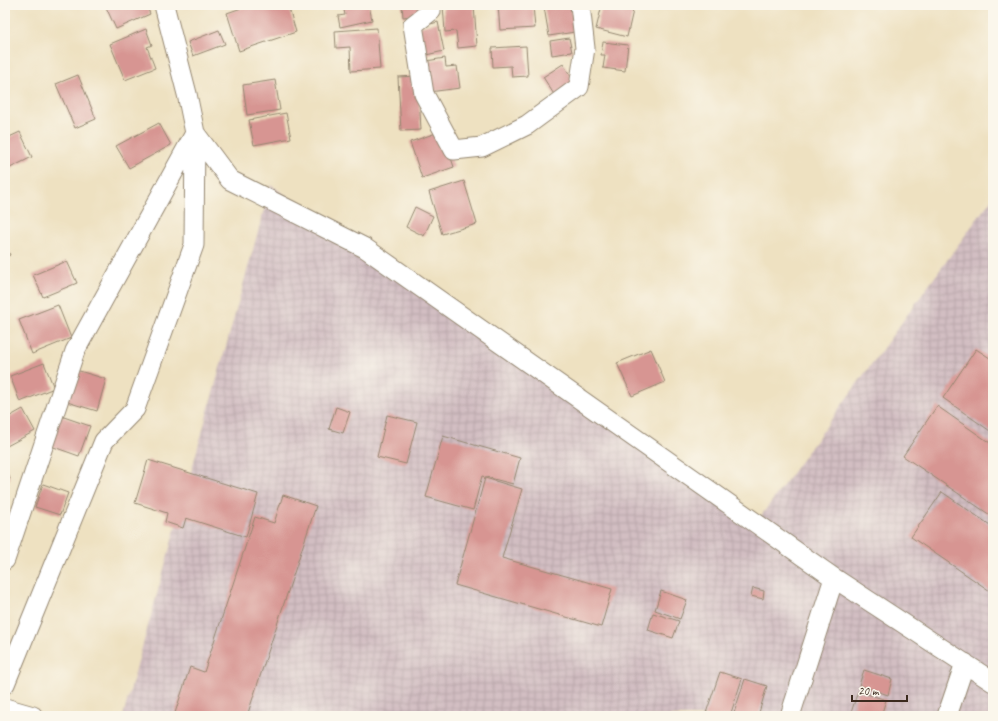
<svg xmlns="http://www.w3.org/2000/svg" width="998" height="721" font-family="Caveat,sans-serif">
<defs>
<pattern id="industrial-grid" width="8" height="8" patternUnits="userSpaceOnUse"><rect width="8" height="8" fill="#d2bec2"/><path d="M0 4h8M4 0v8" fill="none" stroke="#b5a3a6"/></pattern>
</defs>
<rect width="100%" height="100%" fill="#fbf7ec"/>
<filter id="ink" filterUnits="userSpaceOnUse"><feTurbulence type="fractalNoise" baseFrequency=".025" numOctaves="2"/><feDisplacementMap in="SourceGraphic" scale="8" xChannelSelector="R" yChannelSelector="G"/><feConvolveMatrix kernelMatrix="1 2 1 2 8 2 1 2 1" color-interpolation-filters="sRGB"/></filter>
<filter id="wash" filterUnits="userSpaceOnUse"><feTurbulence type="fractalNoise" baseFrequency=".012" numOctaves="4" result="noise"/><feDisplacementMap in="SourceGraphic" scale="16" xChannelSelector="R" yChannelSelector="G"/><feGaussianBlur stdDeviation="0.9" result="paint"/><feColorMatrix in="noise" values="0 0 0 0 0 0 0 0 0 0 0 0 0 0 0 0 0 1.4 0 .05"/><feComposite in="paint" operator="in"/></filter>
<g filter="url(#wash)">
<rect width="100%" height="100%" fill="#eee1c1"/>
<path fill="url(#industrial-grid)" d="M271,185L753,527L993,197V716H123Z"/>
<g id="blocks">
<path fill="#d79592" d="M105,5H146L150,14L116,29Z
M250,5H288L296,32L239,51L227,13Z
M343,5H369L372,20L340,27L338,16L345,15Z
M402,5H420L421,15L403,17Z
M443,5H474L477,46L458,48L456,31L445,32Z
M498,5H533L535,28L500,30Z
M556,5H571L575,32L549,36L544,7Z
M602,5H630L634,6L627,37L596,29Z
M438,22L444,51L426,55L419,27Z
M377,28L380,69L351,71L350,47L336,48L335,31Z
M146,29L152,45L147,47L155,68L125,80L110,44Z
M219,30L225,44L193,56L188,42Z
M569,38L572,52L552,55L550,41Z
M603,42L628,45L625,71L603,68L605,55H601Z
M526,46L528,76L512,77L511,66L493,67L492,48Z
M445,58L446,67L457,66L460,88L429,92L426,61Z
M563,64L575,83L555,96L543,77Z
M78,75L96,119L75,128L56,84Z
M418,76L421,130L401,131L398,77Z
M275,80L280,110L247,115L243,85Z
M286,113L291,138L254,145L249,120Z
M159,123L171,145L129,168L116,146Z
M442,131L454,167L422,178L410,142Z
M20,132L32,157L8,169L5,162V139Z
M464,181L477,224L442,234L429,192Z
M415,207L433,216L424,236L406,227Z
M5,244L10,255L5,258Z
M67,261L77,283L43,297L33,275Z
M58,305L71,338L32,354L19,320Z
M651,349L665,382L632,396L617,363Z
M976,349L993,360V433L943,398Z
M44,363L54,388L20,402L10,376Z
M76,370L106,379L97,411L67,402Z
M937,406L993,445V517L903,456Z
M336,407L350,412L343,433L329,429Z
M23,409L35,431L5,447V419Z
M58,415L90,426L79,456L48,445Z
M387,415L417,422L406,464L377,457Z
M443,436L520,458L513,484L482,476L473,510L426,497Z
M148,460L258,494L246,537L186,518L183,528L165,522L167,513L135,503Z
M5,466L10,479L5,481Z
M485,478L522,489L502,558L612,589L601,627L455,585Z
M43,484L68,493L60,515L35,507Z
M942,492L993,527V593L911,537Z
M283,495L316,506L247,716H174L190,667L204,672L255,517L274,523Z
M753,588L764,591L763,599L751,596Z
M661,591L687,600L680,619L655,610Z
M653,613L679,621L673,638L648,630Z
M864,670L892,679L888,695L859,685Z
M720,672L742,679L730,716H705Z
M745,679L767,686L758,716H733Z
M858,691L886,700L881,716H850Z"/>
</g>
</g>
<g filter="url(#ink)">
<use href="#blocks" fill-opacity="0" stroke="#948670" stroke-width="1"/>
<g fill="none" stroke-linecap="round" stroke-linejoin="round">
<g stroke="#948670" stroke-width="21">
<path id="minor" d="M164,5L187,94L195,133L230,180L365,248L834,578L993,682
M430,5L431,11L413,25L424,94L454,150L482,147L527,125L579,87L585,48L580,5
M5,560L75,351L194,135
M5,684L104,441L135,409L194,245L195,133
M5,708L33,716
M790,716L834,578
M947,716L965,663"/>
</g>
<use href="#minor" stroke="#fff" stroke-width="19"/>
</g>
</g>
<rect width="998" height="721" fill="none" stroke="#fbf7ec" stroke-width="20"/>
<path d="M852 695v6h55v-6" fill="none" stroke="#3b2a1e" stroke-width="2"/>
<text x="858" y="695" font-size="12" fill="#3b2a1e" stroke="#fbf7ec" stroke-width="3" paint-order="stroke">20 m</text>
</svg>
